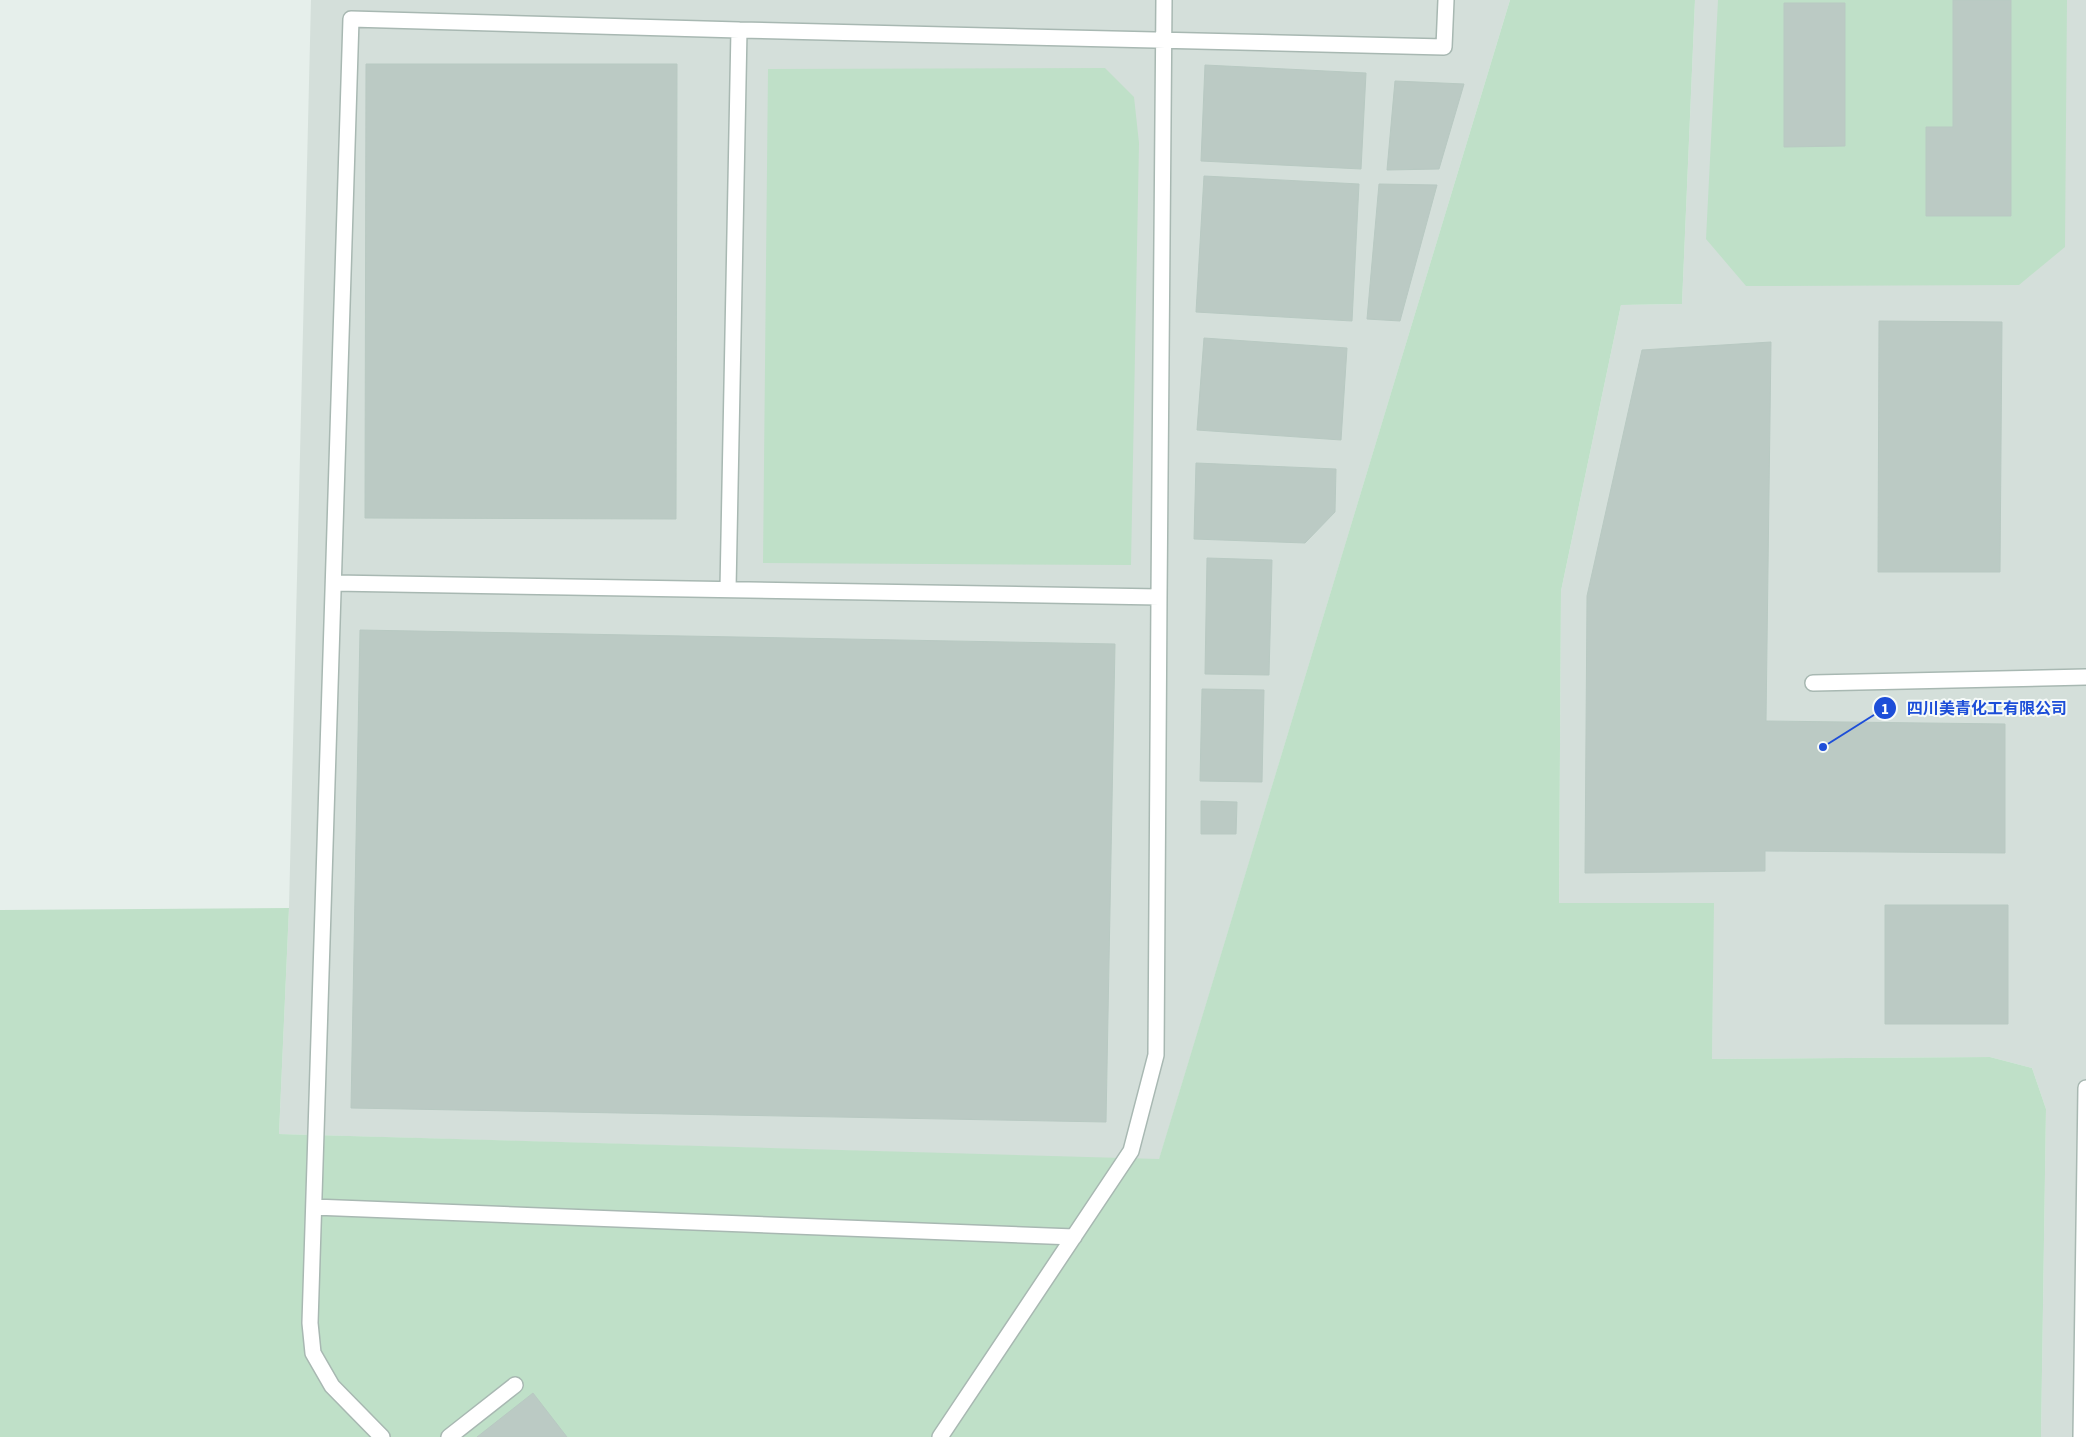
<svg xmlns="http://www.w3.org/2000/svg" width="2086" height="1437" font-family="'Source Sans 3','Noto Sans SC',sans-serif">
<rect width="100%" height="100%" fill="#e6efeb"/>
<path fill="#d4dfda" d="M311,0H1510L1159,1160L279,1134L289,908Z
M1695,0H2086V1437H2041L2046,1109L2032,1068L1990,1057L1712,1059L1713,903L1559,904L1561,591L1621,305L1682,304Z"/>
<path fill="#bfe0c8" d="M1510,0H1695L1682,304L1621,305L1561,591L1559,903H1714L1712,1059L1990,1057L2032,1068L2046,1109L2041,1437H0V910L289,908L279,1134L1159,1159Z
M1718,0H2067L2065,247L2019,285L1746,286L1706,239Z
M1105,68L1134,97L1139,143L1131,565L763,563L768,69Z"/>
<path fill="#bbcac4" stroke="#b8c9c2" d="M1953,0H2011V216H1926V127H1953Z
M1784,3H1845V146L1784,147Z
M366,64H677L676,519L365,518Z
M1205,65L1366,73L1361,169L1201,161Z
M1395,81L1464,84L1439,169L1387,170Z
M1204,176L1359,184L1352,321L1196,312Z
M1379,184L1437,185L1400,321L1367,319Z
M1879,321L2002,322L2000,572H1878Z
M1204,338L1347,348L1341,440L1197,430Z
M1771,342L1766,721L2005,724V853L1765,851V871L1585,873L1587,596L1642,350Z
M1196,463L1336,469L1335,512L1305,543L1194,539Z
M1207,558L1272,560L1269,675L1205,674Z
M360,630L1115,644L1106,1122L351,1108Z
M1202,689L1264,690L1262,782L1200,781Z
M1201,801L1237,802L1236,834H1201Z
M1885,905H2008V1024H1885Z
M533,1393L567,1437H477Z"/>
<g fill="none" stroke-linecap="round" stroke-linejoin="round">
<g stroke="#a8b8b2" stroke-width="18">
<path id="minor" d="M334,583L1159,597L1156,1055L1131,1151L940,1437
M728,589L739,30L1444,47L1446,0
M1159,597L1164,0
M1813,683L2086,677
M314,1207L1074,1237
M382,1437L332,1386L313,1353L310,1323L351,19L739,30
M449,1437L515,1385
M2081,1437L2086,1088"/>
</g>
<use href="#minor" stroke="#fff" stroke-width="15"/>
</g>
<path fill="none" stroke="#1d4ed8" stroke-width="2" d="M1823 747L1885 708"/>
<g fill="#1d4ed8" stroke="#f7fbf9" stroke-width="2">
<circle cx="1823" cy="747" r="5"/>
<circle cx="1885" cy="708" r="12"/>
</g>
<g font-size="15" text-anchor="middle" font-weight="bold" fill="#fff">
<text x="1885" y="714">1</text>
</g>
<g font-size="16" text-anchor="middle" font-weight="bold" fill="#1d4ed8" stroke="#f7fbf9" stroke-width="4" stroke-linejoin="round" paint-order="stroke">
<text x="1987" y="714">四川美青化工有限公司</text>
</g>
</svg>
